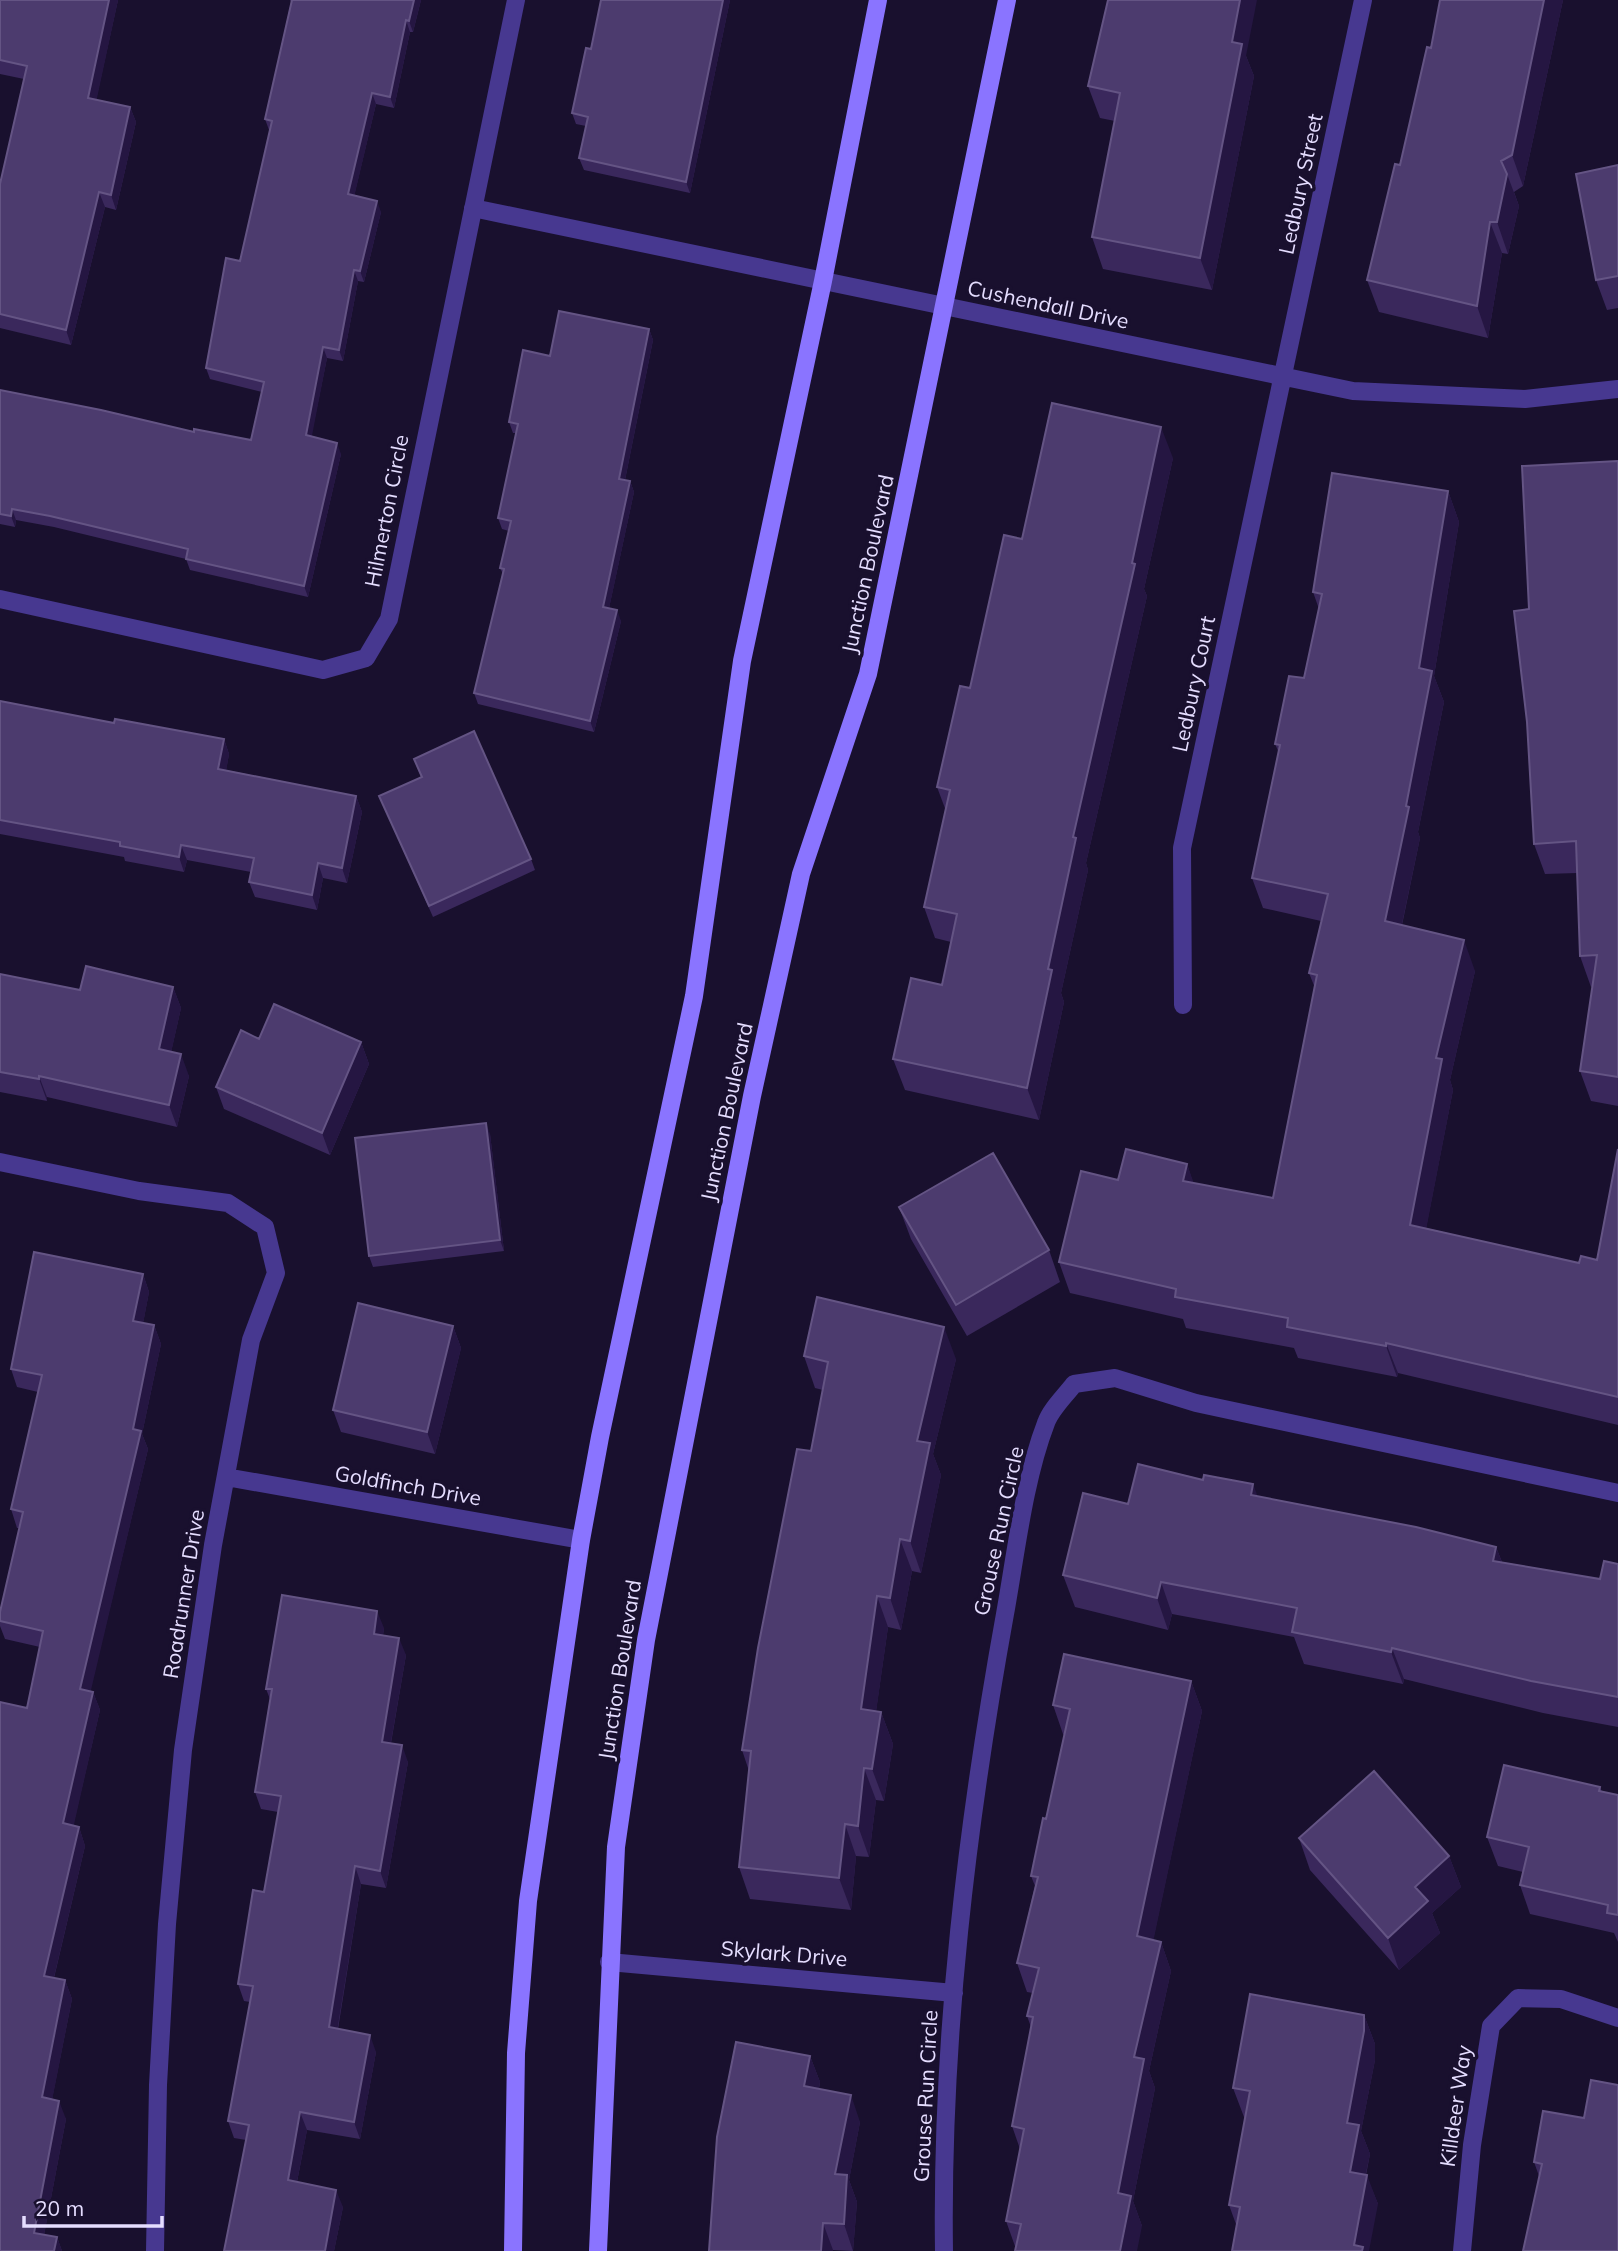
<svg xmlns="http://www.w3.org/2000/svg" width="1618" height="2251" font-family="Mulish,sans-serif">
<rect width="100%" height="100%" fill="#19102e"/>
<g fill="none" stroke-linecap="round" stroke-linejoin="round">
<path stroke="#473890" stroke-width="18" d="M473,208L1353,391L1525,399L1618,389
M0,599L323,670L366,658L389,619L516,0
M1183,1005L1182,848L1363,0
M0,1162L139,1191L228,1203L265,1227L276,1273L251,1340L213,1545L183,1750L167,1924L158,2085L155,2251
M226,1477L581,1540
M609,1962L954,1993
M944,2251C941,2037 967,1824 1005,1614C1016,1553 1024,1480 1046,1423C1051,1409 1065,1396 1074,1384L1115,1378L1196,1403L1618,1493
M1462,2251L1472,2145L1491,2026L1518,1998L1561,1999L1618,2018"/>
<path stroke="#8a74ff" stroke-width="18" d="M513,2251L516,2053L528,1901L581,1540L600,1437L694,996L742,661L823,281L878,0
M598,2251L616,1847L646,1640L752,1096L801,874L868,674L1007,0"/>
</g>
<path fill="#3a285c" d="M0,0H118L96,100L130,107L136,122L116,210L105,207L71,345L0,328V184L24,79L0,74Z
M290,0H421L413,32H410L394,108L376,104L354,196L381,212L364,282L358,281L343,361L327,358L311,437L341,454L308,597L190,570L186,559L54,527L16,520L15,527L0,524V390L194,432L251,440L262,392L210,379L206,368L240,261L270,131L269,130L265,119L291,2Z
M730,0L690,193L584,170L579,158L586,126L576,124L572,113L591,49Z
M1440,0H1563L1523,186L1514,192L1519,206L1508,254L1502,253L1488,338L1379,312L1367,280L1400,165L1431,48Z
M1246,56L1254,76L1212,290L1103,269L1092,237L1115,121L1100,118L1088,86Z
M1618,165V308L1607,310L1596,280Z
M649,329L653,340L625,480L630,481L634,492L609,608L621,621L594,732L478,704L474,693L503,574L500,568L509,531L502,529L498,518L516,433H513L509,422L550,356Z
M1173,458L1144,589L1147,596L1086,863L1088,870L1061,993L1064,1002L1039,1120L905,1090L893,1059L942,985L951,942L935,938L924,907L946,811L937,787L970,688L1022,539Z
M1618,461V1106L1591,1101L1580,1071L1593,986L1591,987L1580,956L1577,873L1545,874L1534,844L1529,609Z
M1448,491L1459,522L1434,676L1444,702L1418,832L1420,838L1402,925L1475,971L1450,1080L1453,1090L1426,1228L1579,1263L1597,1260L1618,1149V1425L1398,1373L1397,1377L1298,1358L1294,1348L1186,1328L1183,1319L1070,1293L1059,1262L1118,1180L1187,1164L1193,1183L1273,1198L1315,988L1309,973L1321,921L1263,908L1252,878L1279,753L1275,744L1304,678L1319,609L1313,592Z
M0,701L114,723L224,739L229,754L226,770L356,796L362,812L347,883L323,878L317,910L255,897L249,882L251,872L187,860L184,872L125,861L124,857L0,834Z
M414,759L531,859L535,870L433,917L379,796L421,777Z
M0,974L80,990L173,987L181,1008L171,1052L189,1076L177,1127L47,1097V1101L0,1092Z
M259,1039L361,1042L369,1064L330,1155L224,1109L216,1087Z
M490,1134L504,1251L373,1267L369,1256Z
M899,1207L1049,1250L1060,1282L967,1336L911,1239Z
M143,1274L149,1292L143,1323L154,1325L161,1344L142,1434L148,1449L90,1691L93,1692L100,1710L73,1826L79,1827L85,1846L54,1978L65,1980L72,1999L52,2099L66,2119L44,2235L57,2237L62,2251H0L27,1708L40,1647L5,1639L0,1626V1612L19,1528H17L11,1509L38,1392L17,1387L11,1369Z
M453,1326L461,1348L435,1454L341,1432L333,1410Z
M804,1356L956,1359L933,1454L941,1475L921,1573L912,1571L901,1630L888,1627L876,1711L881,1712L893,1744L884,1801L876,1800L869,1857L856,1856L851,1910L750,1899L739,1867L749,1771L742,1750L811,1451L823,1390L815,1388Z
M1203,1480L1258,1496L1496,1547L1502,1562L1600,1579L1618,1564V1727L1543,1713L1404,1679L1403,1684L1304,1664L1294,1637L1172,1614L1168,1630L1075,1607L1063,1575L1128,1504Z
M384,1628L383,1635L406,1655L391,1743L408,1762L386,1888L361,1884L338,2029L376,2052L360,2139L307,2130L297,2182L343,2207L334,2251L246,2140L234,2138L228,2121L250,2002L244,2001L238,1984L264,1892L278,1812L261,1809L255,1792L270,1699L266,1689Z
M1191,1681L1202,1711L1153,1940L1161,1942L1171,1971L1149,2071L1155,2088L1133,2201L1142,2226L1016,2249L1006,2221L1020,2149L1012,2126L1031,2027L1027,2016L1033,1993L1027,1992L1017,1963L1035,1886L1031,1876L1046,1819L1064,1735L1063,1734L1053,1705Z
M1600,1787L1602,1792L1618,1795V1942L1614,1933L1530,1914L1520,1885L1523,1872L1498,1866L1487,1837Z
M1299,1838L1449,1856L1461,1887L1432,1913L1440,1933L1399,1970L1310,1870Z
M1364,2015L1375,2044V2060L1361,2131L1370,2154L1366,2175L1378,2204L1237,2227L1229,2205L1245,2117H1244L1233,2088Z
M810,2056L820,2082L819,2089L860,2122L849,2180L857,2202L853,2251L833,2250V2251H709Z
M1584,2118L1539,2176L1534,2162Z"/>
<path fill="#251642" d="M109,0H118L94,112L88,98Z
M414,0H421L413,32L409,21Z
M723,0H730L690,193L686,182Z
M1240,0H1257L1246,56L1254,76L1212,290L1200,258L1232,42Z
M1544,0H1563L1523,186L1512,155Z
M406,20L410,32L394,108L390,97Z
M372,93L376,104L352,206L348,194Z
M130,107L136,122L116,210L111,195Z
M1507,174L1519,206L1508,254L1497,222Z
M99,192L105,207L71,345L66,330Z
M377,201L381,212L364,282L360,271Z
M1490,222L1502,253L1488,338L1477,306Z
M354,270L358,281L343,361L339,350Z
M649,329L653,340L623,490L619,479Z
M323,347L327,358L310,446L306,435Z
M1161,427L1173,458L1144,589L1147,596L1086,863L1088,870L1061,993L1064,1002L1039,1120L1027,1088L1048,969L1073,837Z
M337,443L341,454L308,597L304,586Z
M630,481L634,492L607,618L603,607Z
M1448,491L1459,522L1434,676L1444,702L1418,832L1420,838L1396,952L1385,921L1406,806L1419,668Z
M12,509L16,520L15,527L11,516Z
M617,610L621,621L594,732L590,721Z
M224,739L229,754L224,784L218,769Z
M356,796L362,812L347,883L342,868Z
M181,845L187,860L184,872L179,857Z
M318,863L323,878L317,910L312,895Z
M1464,940L1475,971L1450,1080L1453,1090L1421,1256L1410,1225L1436,1058Z
M173,987L181,1008L167,1071L159,1049Z
M361,1042L369,1064L330,1155L322,1133Z
M181,1054L189,1076L177,1127L169,1105Z
M39,1076L47,1097V1101L39,1079Z
M486,1123L490,1134L504,1251L500,1240Z
M1187,1164L1198,1195L1183,1181Z
M143,1274L149,1292L140,1340L133,1321Z
M154,1325L161,1344L142,1434L148,1449L87,1707L80,1689Z
M453,1326L461,1348L435,1454L427,1432Z
M944,1327L956,1359L933,1454L941,1475L921,1573L910,1541L917,1441Z
M1386,1343L1398,1373L1397,1377L1386,1346Z
M1253,1484L1265,1516L1251,1495Z
M900,1539L912,1571L901,1630L890,1598Z
M1496,1547L1508,1578L1493,1561Z
M1161,1582L1172,1614L1168,1630L1157,1598Z
M877,1596L888,1627L872,1741L861,1709Z
M377,1611L384,1628L381,1651L374,1634Z
M399,1638L406,1655L388,1759L382,1742Z
M1392,1648L1404,1679L1403,1684L1391,1652Z
M1191,1681L1202,1711L1148,1966L1137,1936Z
M93,1692L100,1710L70,1842L63,1823Z
M881,1712L893,1744L884,1801L872,1769Z
M402,1745L408,1762L386,1888L380,1871Z
M864,1768L876,1800L869,1857L858,1826Z
M845,1824L856,1856L851,1910L839,1878Z
M79,1827L85,1846L50,1994L44,1976Z
M1449,1856L1461,1887L1432,1913L1440,1933L1399,1970L1388,1938L1415,1887Z
M355,1866L361,1884L335,2044L329,2027Z
M1161,1942L1171,1971L1149,2071L1155,2088L1133,2201L1142,2226L1137,2251H1120L1118,2193L1134,2057Z
M65,1980L72,1999L49,2116L42,2097Z
M1364,2015L1375,2044V2060L1361,2131L1370,2154L1360,2201L1350,2172L1347,2123Z
M370,2035L376,2052L360,2139L354,2122Z
M810,2056L820,2082L814,2113L804,2086Z
M851,2095L860,2122L849,2180L857,2202L853,2251L844,2224L835,2174Z
M59,2101L66,2119L41,2251L34,2233Z
M300,2112L307,2130L294,2197L288,2180Z
M1367,2175L1378,2204L1369,2251H1356L1354,2245Z
M336,2190L343,2207L334,2251H325Z
M823,2223L833,2250V2251H821Z
M57,2237L62,2251H54Z"/>
<path fill="#4c3b6e" stroke="#645484" stroke-width="2" d="M0,0H109L88,98L130,107L111,195L99,192L66,330L0,314V184L27,66L0,60Z
M292,0H414L409,21L406,20L390,97L372,93L348,194L377,201L360,271L354,270L339,350L323,347L306,435L337,443L304,586L186,559L188,549L50,516L12,509L11,516L0,514V390L101,410L194,432V429L251,440L264,382L206,368L226,258L240,261L272,121L265,119Z
M601,0H723L686,182L579,158L588,117L572,113L586,48L591,49Z
M1108,0H1240L1232,42L1242,44L1200,258L1092,237L1120,93L1088,86Z
M1440,0H1544L1512,155L1501,161L1507,174L1497,222H1490L1477,306L1367,280L1395,164L1400,165L1427,47L1431,48Z
M1618,165V276L1596,280L1576,174Z
M559,311L649,329L619,479L630,481L603,607L617,610L590,721L474,693L504,569L500,568L511,521L498,518L518,424L509,422L523,350L550,356Z
M1052,403L1161,427L1132,563L1135,564L1073,837L1076,838L1048,969L1052,970L1027,1088L893,1059L911,978L942,985L957,914L924,907L950,790L937,787L960,686L970,688L1004,535L1022,539Z
M1618,461V1077L1580,1071L1597,955L1580,956L1576,841L1534,844L1527,722L1514,611L1529,609L1522,466Z
M1332,473L1448,491L1419,668L1432,671L1406,806L1409,807L1385,921L1464,940L1436,1058L1442,1059L1410,1225L1579,1263L1581,1256L1597,1260L1618,1149V1397L1386,1343V1346L1287,1327L1288,1318L1175,1297L1176,1289L1059,1262L1081,1171L1118,1180L1126,1149L1187,1164L1183,1181L1273,1198L1317,975L1309,973L1328,894L1252,878L1280,745L1275,744L1289,676L1304,678L1322,594L1313,592Z
M0,701L114,723L115,719L224,739L218,769L356,796L342,868L318,863L312,895L249,882L254,858L181,845L179,857L120,846V842L0,820Z
M474,731L531,859L429,906L379,796L422,777L414,759Z
M86,966L173,987L159,1049L181,1054L169,1105L39,1076V1079L0,1072V974L80,990Z
M274,1004L361,1042L322,1133L216,1087L241,1030L259,1039Z
M486,1123L500,1240L369,1256L355,1138Z
M993,1153L1049,1250L956,1305L899,1207Z
M34,1252L143,1274L133,1321L154,1325L133,1429L141,1431L80,1689L93,1692L63,1823L79,1827L44,1976L65,1980L42,2097L59,2101L34,2233L57,2237L54,2251H0V1702L27,1708L43,1631L0,1621V1612L23,1512L11,1509L42,1375L11,1369Z
M817,1297L944,1327L917,1441L930,1443L910,1541L900,1539L890,1598L877,1596L861,1709L881,1712L872,1769L864,1768L858,1826L845,1824L839,1878L739,1867L751,1751L742,1750L758,1648L797,1449L811,1451L828,1362L804,1356Z
M358,1303L453,1326L427,1432L333,1410Z
M1138,1464L1203,1480L1204,1475L1253,1484L1251,1495L1416,1527L1496,1547L1493,1561L1600,1579L1604,1561L1618,1564V1697L1531,1681L1392,1648L1391,1652L1292,1632L1297,1608L1161,1582L1157,1598L1063,1575L1083,1493L1128,1504Z
M282,1595L377,1611L374,1634L399,1638L382,1742L402,1745L380,1871L355,1866L329,2027L370,2035L354,2122L300,2112L288,2180L336,2190L325,2251H224L249,2125L228,2121L253,1986L238,1984L253,1890L264,1892L281,1796L255,1792L272,1689H266Z
M1064,1654L1191,1681L1137,1936L1161,1942L1134,2057L1144,2059L1118,2193L1131,2196L1120,2251H1015L1021,2224L1006,2221L1024,2129L1012,2126L1033,2017L1027,2016L1039,1968L1017,1963L1038,1877L1031,1876L1043,1818L1046,1819L1070,1709L1053,1705Z
M1504,1765L1600,1787L1599,1791L1618,1795V1915L1607,1913L1608,1905L1520,1885L1529,1847L1487,1837Z
M1374,1771L1449,1856L1415,1887L1428,1901L1388,1938L1299,1838Z
M1250,1994L1364,2015V2031L1347,2123L1359,2125L1350,2172L1367,2175L1354,2245L1363,2247L1362,2251H1232L1240,2207L1229,2205L1250,2091L1233,2088Z
M736,2042L810,2056L804,2086L851,2095L835,2174L847,2175L844,2224L823,2223L821,2251H709L717,2137Z
M1591,2080L1618,2085V2251H1523L1542,2164L1534,2162L1543,2111L1584,2118Z"/>
<g text-anchor="middle" stroke-width="7" stroke-linejoin="round" paint-order="stroke">
<g font-size="21" fill="#e5ddff" stroke="#19102e">
<text transform="translate(1301 184) rotate(-78)" y="7">Ledbury Street</text>
<text transform="translate(1048 305) rotate(12)" y="7">Cushendall Drive</text>
<text transform="translate(387 511) rotate(-79)" y="7">Hilmerton Circle</text>
<text transform="translate(868 564) rotate(-78)" y="7">Junction Boulevard</text>
<text transform="translate(1194 684) rotate(-78)" y="7">Ledbury Court</text>
<text transform="translate(727 1112) rotate(-78)" y="7">Junction Boulevard</text>
<text transform="translate(408 1486) rotate(10)" y="7">Goldfinch Drive</text>
<text transform="translate(999 1531) rotate(-78)" y="7">Grouse Run Circle</text>
<text transform="translate(184 1594) rotate(-81)" y="7">Roadrunner Drive</text>
<text transform="translate(620 1670) rotate(-81)" y="7">Junction Boulevard</text>
<text transform="translate(784 1954) rotate(5)" y="7">Skylark Drive</text>
<text transform="translate(926 2096) rotate(-87)" y="7">Grouse Run Circle</text>
<text transform="translate(1456 2106) rotate(-82)" y="7">Killdeer Way</text>
</g>
</g>
<path d="M24 2216v10h138v-10" fill="none" stroke="#e5ddff" stroke-width="3.5"/>
<text x="35" y="2216" font-size="21" fill="#e5ddff" stroke="#19102e" stroke-width="5" paint-order="stroke">20 m</text>
</svg>
